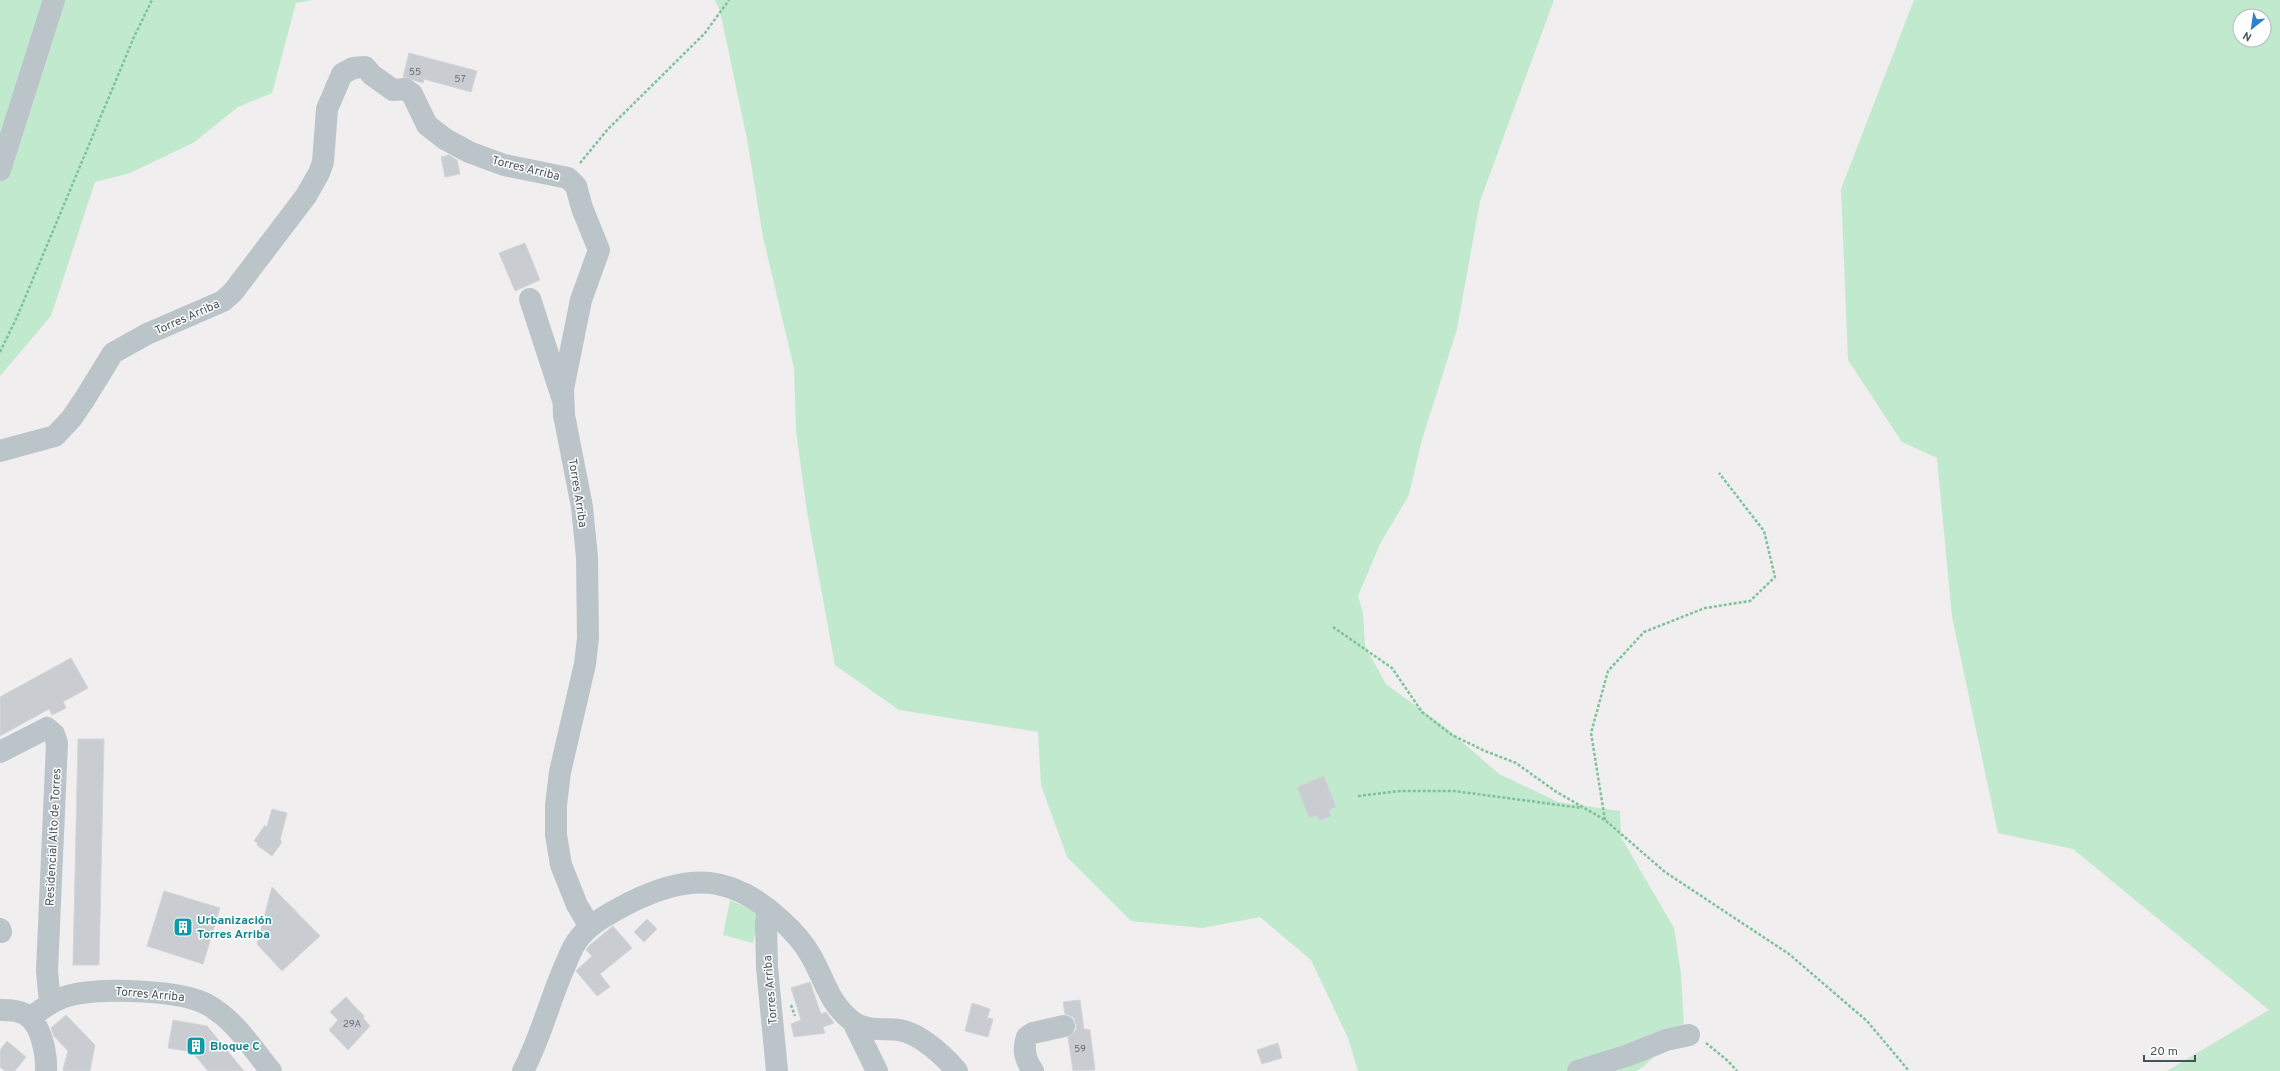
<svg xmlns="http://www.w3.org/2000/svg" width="2280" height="1071" font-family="Overpass,sans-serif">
<rect width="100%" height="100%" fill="#f0eeee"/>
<path fill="#c1e9cd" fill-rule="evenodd" d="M0,0H313L296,3L272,93L238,107L193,143L130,173L95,182L51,316L0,376Z
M715,0H1554L1480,201L1457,329L1421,443L1409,495L1380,544L1358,596L1363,613L1365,646L1386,684L1446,728L1499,774L1558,802L1620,811L1621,837L1674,928L1681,974L1684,1028L1644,1066L1637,1071H1358L1348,1038L1311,960L1260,917L1202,928L1131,921L1067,857L1041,785L1038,732L899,710L835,665L807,512L796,431L794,368L763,237L747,139L720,11Z
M1914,0H2280V1071H2167L2269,1010L2073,849L1998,833L1952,617L1937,458L1902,442L1848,360L1841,189ZM2240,16H2264V40H2240Z
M730,900L760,914L753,943L723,935Z"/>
<path fill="#c9ccd0" stroke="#d3d5d9" d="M409,53L477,71L471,92L424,79L423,83L403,77Z
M449,155L457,160L460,174L445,177L441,157Z
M525,243L540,280L515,291L499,253Z
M71,658L88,688L63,702L66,708L52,715L49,709L0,736V697Z
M78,739H104L99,965H73Z
M1324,776L1336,807L1329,810L1331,816L1319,821L1317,815L1309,818L1297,787Z
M272,809L287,813L280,840L282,842L272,856L257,845L258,843L254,841L265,825L267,827Z
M272,887L320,936L282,971L257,944Z
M164,891L220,908L203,964L147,946Z
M647,919L657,929L644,942L634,932Z
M613,926L632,948L600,974L610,987L597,996L576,971L592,956L586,950L590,945Z
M810,982L821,1014L826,1012L834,1023L823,1027L825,1033L794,1037L791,1024L801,1020L791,988Z
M346,997L364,1016L363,1018L370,1026L348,1050L329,1030L338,1020L330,1012Z
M1080,1000L1084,1029L1090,1030L1095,1070L1073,1071L1068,1037L1076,1030V1024L1073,1017L1065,1014L1063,1002Z
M972,1003L990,1009L987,1018L993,1019L988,1037L965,1031Z
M66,1015L95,1045L90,1071H64L63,1069L68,1051L54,1036L51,1028Z
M173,1020L207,1026L244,1071H208L192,1052L168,1048Z
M7,1041L26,1057L15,1071H5L0,1067V1050Z
M1278,1043L1282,1058L1262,1064L1257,1050Z"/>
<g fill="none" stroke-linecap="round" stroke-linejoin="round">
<path stroke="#7dc39a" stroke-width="2.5" stroke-dasharray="3 2" stroke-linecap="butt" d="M580,163L608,129L705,33L729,0
M0,352L17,317L134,37L152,0
M1333,627L1392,668L1422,712L1452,735L1485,751L1516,763L1555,791L1605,820L1665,872L1789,954L1867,1021L1909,1071
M1358,796L1400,791H1454L1582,808
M1605,820L1591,733L1608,671L1644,632L1705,608L1750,601L1775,577L1764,531L1719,473
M791,1005L795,1016
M1706,1043L1728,1061L1737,1071"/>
<path stroke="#bbc4c9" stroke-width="22" d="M0,170L54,0
M530,299L562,397
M0,451L55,436L71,419L84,400L113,353L147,334L223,301L233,292L306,196L319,173L323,162L327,109L342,74L353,68L365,67L372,75L393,90L405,89L412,94L427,125L445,139L469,152L504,165L568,178L576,186L582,208L599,250L581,300L563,389L564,415L582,507L587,557L588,638L585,664L560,772L556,805V835L561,865L577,905L590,927
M0,752L47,728L54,734L57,743L47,971L50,1003
M768,909L766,924L767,967L777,1071
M0,929L1,932
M0,1010C10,1010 22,1010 30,1018C42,1029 47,1056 46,1071
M30,1018C44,1007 58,997 76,994C105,988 183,990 208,1005C235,1020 252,1048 271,1071
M853,1022L877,1071
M523,1071C540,1039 549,1003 563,970C568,959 572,946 580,937C592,922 614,911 631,902C690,873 731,874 781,920C792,930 804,943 811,956C825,980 828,1002 852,1021C866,1032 884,1028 899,1030C920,1033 944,1056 957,1071
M1033,1071C1026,1061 1022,1049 1027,1037L1033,1033L1064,1026
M1578,1071L1629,1055L1666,1040L1689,1035"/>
</g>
<defs>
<g id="building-square" transform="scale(1)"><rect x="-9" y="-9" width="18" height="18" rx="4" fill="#0f9aa8" stroke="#fff"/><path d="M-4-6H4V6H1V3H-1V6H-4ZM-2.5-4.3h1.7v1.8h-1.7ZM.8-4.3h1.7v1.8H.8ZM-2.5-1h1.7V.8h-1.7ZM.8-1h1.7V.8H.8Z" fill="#fff"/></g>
</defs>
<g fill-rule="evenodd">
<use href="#building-square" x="183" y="927"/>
<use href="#building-square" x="196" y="1046"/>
</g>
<g text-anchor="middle" stroke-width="3" stroke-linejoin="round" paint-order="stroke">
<g font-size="10" fill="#687177">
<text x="415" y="75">55</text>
<text x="460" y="82">57</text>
<text x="352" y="1027">29A</text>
<text x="1080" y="1052">59</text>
</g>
<g font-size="12" fill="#485359" stroke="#fff">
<text transform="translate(526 168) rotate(14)" y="4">Torres Arriba</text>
<text transform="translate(187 317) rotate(-24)" y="4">Torres Arriba</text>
<text transform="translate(578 493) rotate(81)" y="4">Torres Arriba</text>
<text transform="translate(53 837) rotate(-87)" y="4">Residencial Alto de Torres</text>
<text transform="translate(770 990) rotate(-95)" y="4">Torres Arriba</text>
<text transform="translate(150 994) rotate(5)" y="4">Torres Arriba</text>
</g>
<g font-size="12" font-weight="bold" fill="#0d838f" stroke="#fff" text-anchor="start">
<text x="197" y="924">Urbanización<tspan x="197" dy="14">Torres Arriba</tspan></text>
<text x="210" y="1050">Bloque C</text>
</g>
</g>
<g transform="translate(2252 28) rotate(210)"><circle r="19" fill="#ffffff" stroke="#b6babd"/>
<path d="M0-3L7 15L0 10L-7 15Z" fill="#2e81cb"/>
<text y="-6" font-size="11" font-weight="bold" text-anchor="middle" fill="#485359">N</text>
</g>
<path d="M2144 1055v6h51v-6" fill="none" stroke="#485359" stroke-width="2"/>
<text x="2150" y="1055" font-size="12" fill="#485359" stroke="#ffffff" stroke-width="3" paint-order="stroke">20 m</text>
</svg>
